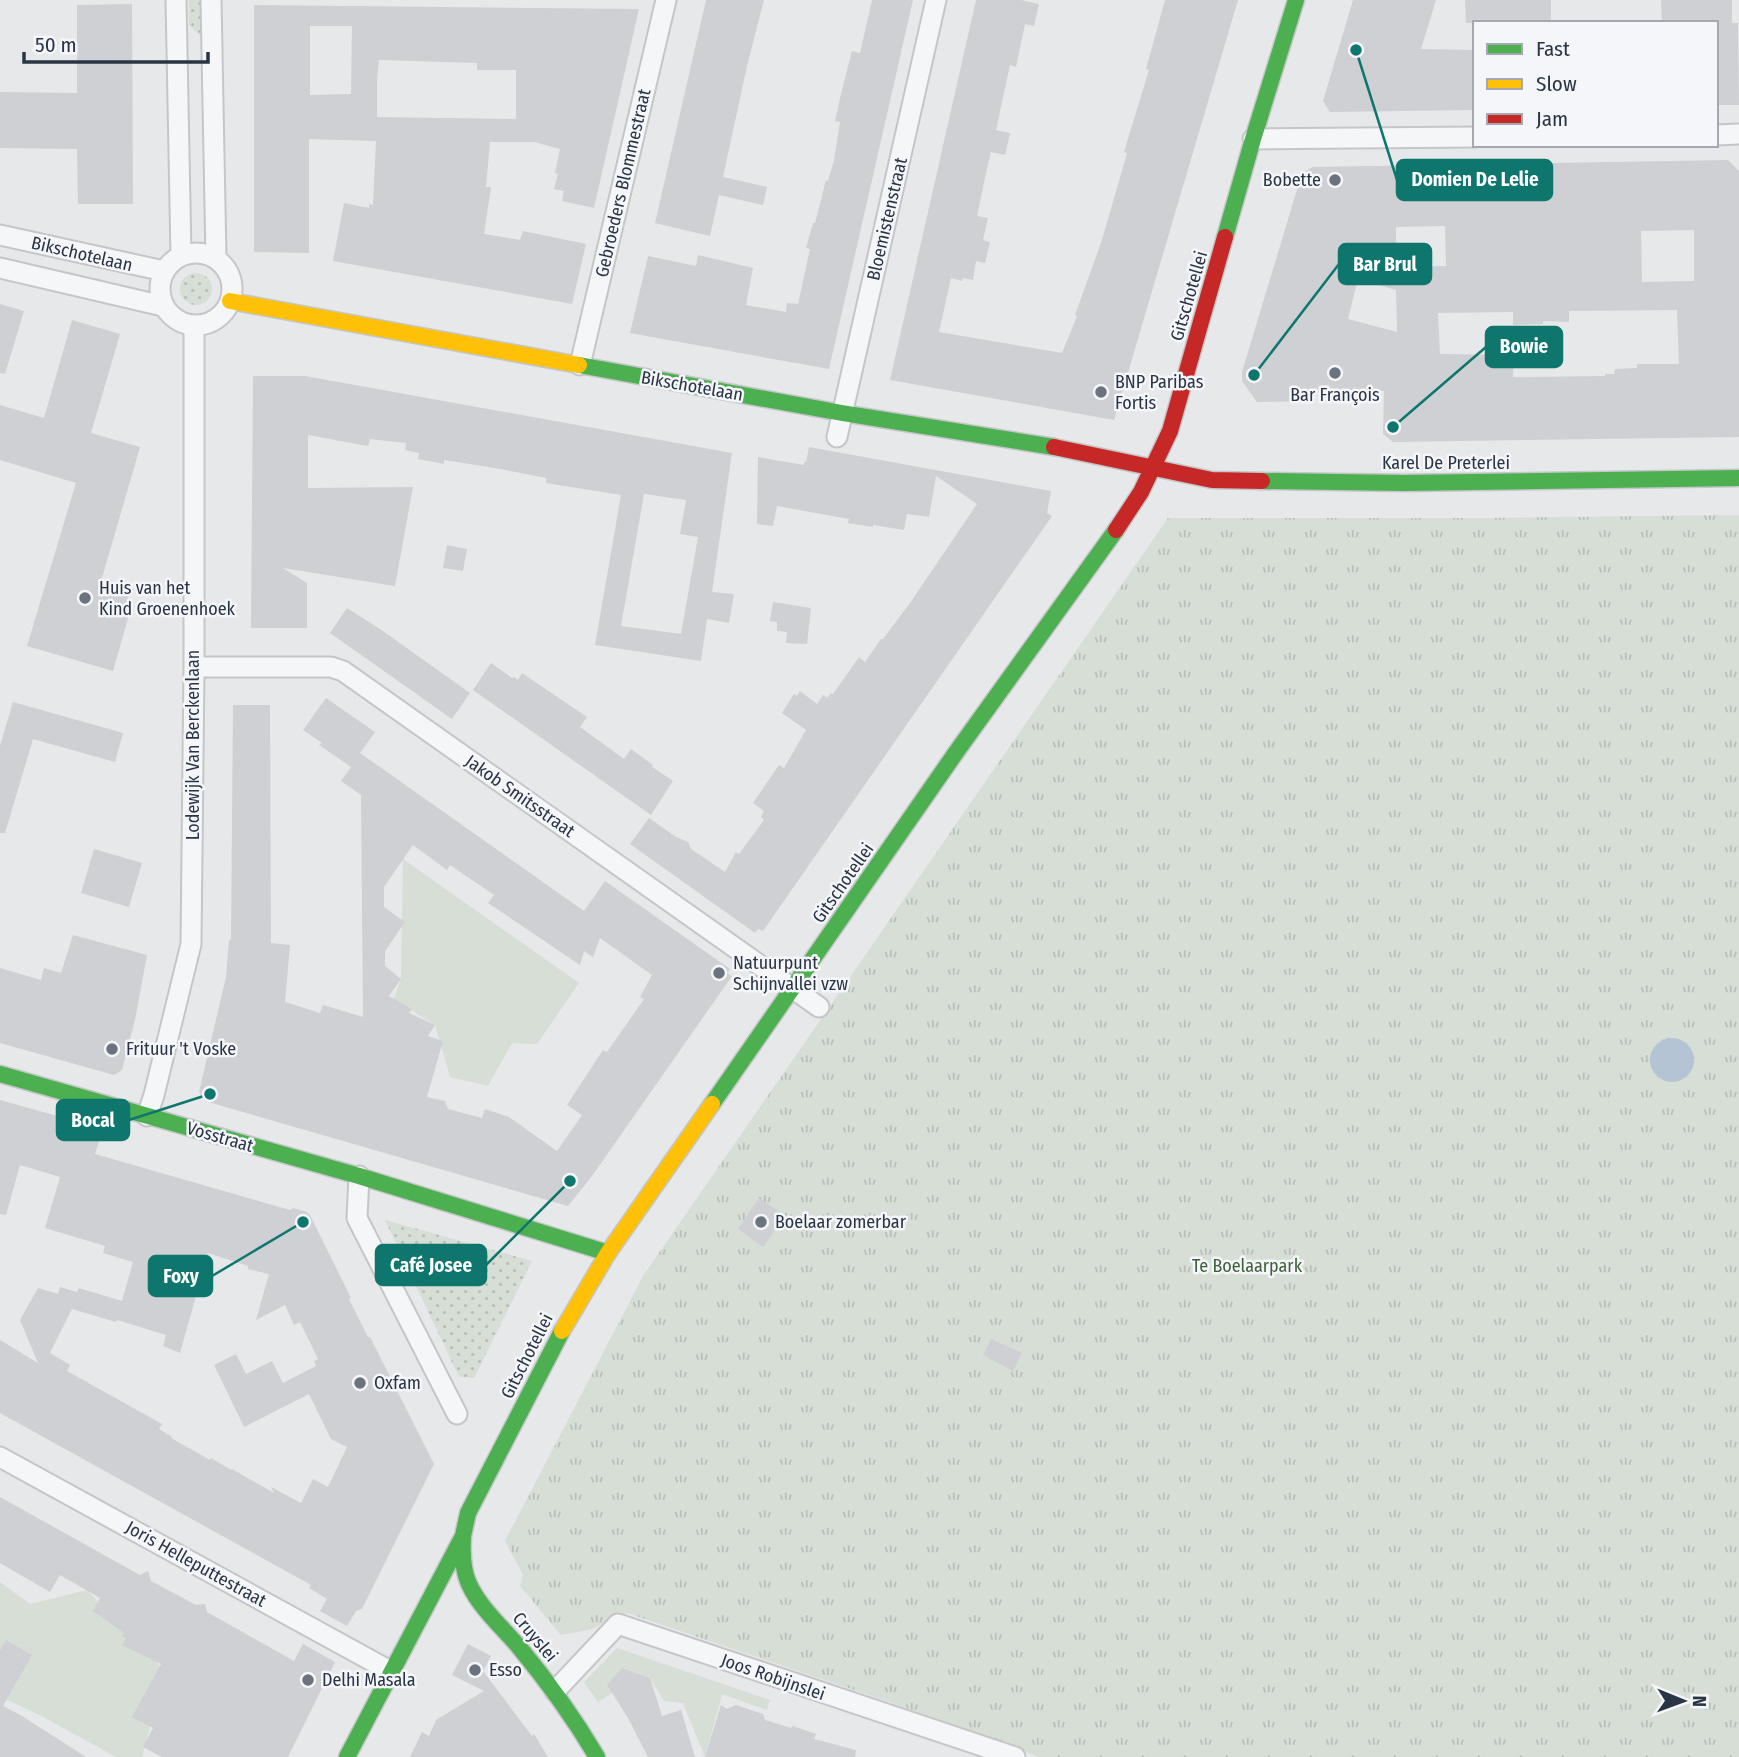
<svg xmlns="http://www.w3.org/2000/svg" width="1739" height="1757" font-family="'Fira Sans Condensed',sans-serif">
<defs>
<pattern id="grass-dots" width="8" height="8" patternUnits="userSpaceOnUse" patternTransform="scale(1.75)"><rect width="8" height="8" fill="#d6ded6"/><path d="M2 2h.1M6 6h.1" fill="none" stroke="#b8bfb9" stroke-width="1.8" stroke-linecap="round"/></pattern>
<pattern id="park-tufts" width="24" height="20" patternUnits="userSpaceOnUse" patternTransform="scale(1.75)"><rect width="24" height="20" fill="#d6ded6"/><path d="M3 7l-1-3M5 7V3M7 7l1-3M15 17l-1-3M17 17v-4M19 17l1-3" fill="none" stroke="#b8bfb9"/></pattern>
</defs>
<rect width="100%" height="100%" fill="#e6e8ea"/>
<path fill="url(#grass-dots)" d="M189,0H203L204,39L189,25Z
M180 289a16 16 0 1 1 32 0a16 16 0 1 1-32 0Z
M385,1220L532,1261L474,1378L459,1377Z"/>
<path fill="url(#park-tufts)" d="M1739,515V1757H1039L901,1706L627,1613L589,1630L561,1635L520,1586L523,1575L505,1541L643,1276L1168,518H1487Z"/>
<path fill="#d6ded6" d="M403,859L579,983L537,1044L512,1043L488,1086L450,1077L435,1025L394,999L401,979Z
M0,1582L30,1604L87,1590L165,1671L142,1757H116L45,1718L0,1696Z
M617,1648L770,1700L767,1710L722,1694L705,1757L683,1703L664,1701L650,1678L622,1668L612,1693L598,1702L584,1682Z"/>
<path fill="#b4c4d5" d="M1650 1060a22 22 0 1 1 44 0a22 22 0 1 1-44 0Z"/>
<path fill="#ced0d3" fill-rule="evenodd" d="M706,0H764L747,66L723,177L767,187L763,205L719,195L710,236L655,223Z
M872,0H913L829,369L630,333L648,256L696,266L698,255L753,268L746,305L786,312L787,303L798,304L810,249L806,248L813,223H815L826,180L828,181L834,160L840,122L835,121L841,94L852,51L860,53Z
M976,0H1021L1039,4L1034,26L1025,24L1016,67L1010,65L996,130L1010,133L1005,155L991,152L986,173L977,216L988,218L983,240L990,242L985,263L976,261L973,280L963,278L962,281L951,278L939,332L1062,353L1077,316L1075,315L1102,240L1127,153L1124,152L1149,70L1146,69L1165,0H1238L1114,420L890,380Z
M1353,0H1436L1421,49L1475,50V110L1330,112L1323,101Z
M1465,0H1551V23H1466Z
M1661,0H1732V23H1738L1739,105H1716V23H1662Z
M132,4L133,204H78L77,149L0,148V92L77,93V5Z
M254,5L639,9L594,208L562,201L564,191L554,189L558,174L555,173L560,149L534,142H490L486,187H491L484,234L520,240L523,231L586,244L572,304L333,261L344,203L369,208V204L373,205L376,141L309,139V253L254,252ZM310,26H352L351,94L310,95ZM379,60L477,63V70H516V119L377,117V80Z
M1728,160L1739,171V437L1393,442L1383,434L1384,391L1313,392V401L1257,402L1242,381V372L1302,173L1313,167ZM1445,226L1446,266L1396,267V227ZM1694,230V281L1642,282L1641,231ZM1358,279L1396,290L1397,332L1348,319ZM1677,310L1679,364H1637V368L1615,369L1614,374H1605V376L1513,377L1514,355L1440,354L1438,313L1513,312V325L1543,324V321L1569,322V311Z
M0,304L24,311L5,374L0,373Z
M72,320L120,334L91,433L140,447L102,578L131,587L125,609L130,611L113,671L27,646L76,483L0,460V405L44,418Z
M253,376H305L732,453L712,592L734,594L729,623L707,619L701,661L595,645L621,495L546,483V478L495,468L444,460V464L418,459L419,453L405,450L406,443L370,439L368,446L308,435V488L413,487L395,586L283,568L307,583V628H251ZM644,494L686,500L680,534L698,537L681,634L621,626Z
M809,447L1051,491L1047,513L1052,516L763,931L758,929L755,933L630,844L649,818L676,837L688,842L691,849L725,872L736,852L739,854L764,820L761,817L764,811L753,803L779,765L784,768L806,730L782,713L794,694L797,696L800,691L817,704L823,695L827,698L831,693L833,694L859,657L865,662L881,639H883L910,603L977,504L936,476L929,517L907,514L904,530L873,525V527L848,523L849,519L777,506L773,526L757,524L758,457L804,465V462H806Z
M447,545L467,549L463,571L443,568Z
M773,602L811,608L807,644L786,643L787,632L777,631V622L770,621Z
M347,608L380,629L470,693L452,719L330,633Z
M491,663L512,678L514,677L518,680L522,673L587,717L580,727L624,759L631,749L653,765L652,767L673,781L651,815L473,690Z
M326,698L375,732L360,753L584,911L605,881L730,969L727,973L732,976L592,1176L568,1206L205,1101L199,1092L226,977L229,940H231L233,705H270L271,943L290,945L285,1002L320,1013L323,1005L363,1017L361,795L341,781L351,767L319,745L322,743L303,730ZM413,845L447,870L450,865L494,895L488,903L580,965L584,951L593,957L600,938L652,975L640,997L644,999L607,1052L603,1050L567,1105L582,1115L557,1151L509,1117L485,1109L482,1118L448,1109L445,1101L427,1097L443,1041L428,1036L435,1025L409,1013L412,1009L389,996L401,979L385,966V951L405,922L384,907V887Z
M13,702L123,733L115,762L33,739L5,833H0V746Z
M94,849L142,863L129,907L81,893Z
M73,935L147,955L135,1020L122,1070L114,1075L0,1043V968L41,980L44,968L61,973Z
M0,1100L97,1127L101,1135L95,1154L290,1210L293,1208L307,1212L310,1215L351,1298L349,1299L368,1337H370L434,1464L362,1609L356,1611L347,1626L320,1611L327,1599L309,1588L311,1585L0,1413V1340L38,1363L20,1320L38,1288L58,1294L60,1287L77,1292L79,1288L122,1301L133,1262L103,1253L105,1246L45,1228L60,1177L20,1165L6,1215L0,1214ZM208,1253L248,1266V1269L269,1274L256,1320L285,1305L294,1325L300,1322L318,1359L314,1361L316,1366L283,1383L272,1361L246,1374L236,1354L214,1365L244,1427L309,1394L331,1439L347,1447L328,1487L313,1479L301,1503L271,1487L274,1493L232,1469L231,1470L211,1458L210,1460L171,1438L172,1437L159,1429L162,1424L67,1371L70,1365L50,1353L72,1309L116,1322L117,1320L166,1335L163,1346L180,1353Z
M759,1198L785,1216L763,1247L738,1229Z
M991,1339L1022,1353L1013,1371L983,1355Z
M0,1497L140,1575L148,1571L151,1581L196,1605L205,1604L207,1612L294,1661L303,1644L335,1662L288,1757H162L143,1747L153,1728L132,1717L161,1664L122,1645L126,1638L122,1636L124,1633L93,1611L100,1598L60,1575L50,1592L0,1563Z
M6,1640L32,1655L3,1706L22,1716L86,1757H0V1651Z
M468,1644L491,1656L483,1671L532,1736L534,1734L548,1757H410L422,1732L429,1736L436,1720L484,1691L452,1675Z
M622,1668L650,1678L662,1716L681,1710L695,1757H648L628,1718L607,1685Z
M721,1705L727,1709L736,1705L763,1714L765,1720L791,1728L793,1726L816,1734L814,1739L856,1750L855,1757H705Z"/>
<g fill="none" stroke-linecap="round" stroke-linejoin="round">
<g stroke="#c4c6c8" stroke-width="23">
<path id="street" d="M176,0L181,255
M211,0L216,258
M1716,135L1739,134
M1253,139L1475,137
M0,235L164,271
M160 289a36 36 0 1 1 72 0a36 36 0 1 1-72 0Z
M0,268L163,306
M580,365L666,0
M837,437L936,0
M194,667H331L343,671L819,1007
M147,1116L154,1095L191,944L194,667V326
M359,1176L357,1218L457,1414
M0,1457L392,1672
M555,1691L618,1624L1015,1757"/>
</g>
<g stroke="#c4c6c8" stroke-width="19">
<path id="fast" d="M1225,237L1253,139L1296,0
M579,365L842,413L1054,447
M1262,481L1404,483L1739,478
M0,1074L359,1176L608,1253
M712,1104L957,751L1116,530
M463,1536C462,1552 462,1569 469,1584C480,1608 502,1627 519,1647C548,1682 574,1718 597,1757
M347,1757L463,1536L468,1513L562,1331"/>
</g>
<g stroke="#c4c6c8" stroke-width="19">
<path id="slow" d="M230,301L579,365
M562,1331L608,1253L712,1104"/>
</g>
<g stroke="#c4c6c8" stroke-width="19">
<path id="jam" d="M1054,447L1212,480L1262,481
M1116,530L1141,492L1170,431L1225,237"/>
</g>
<use href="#street" stroke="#f5f6f7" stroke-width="19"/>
<use href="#fast" stroke="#4caf50" stroke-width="16"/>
<use href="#slow" stroke="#ffc107" stroke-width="16"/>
<use href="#jam" stroke="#c62828" stroke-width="16"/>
</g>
<g fill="#6c737f" stroke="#f4f6f9" stroke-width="2.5">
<circle cx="1335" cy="180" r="7"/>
<circle cx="1335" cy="373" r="7"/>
<circle cx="1101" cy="392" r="7"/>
<circle cx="85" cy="598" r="7"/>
<circle cx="719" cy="973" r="7"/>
<circle cx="112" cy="1049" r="7"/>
<circle cx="761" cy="1222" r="7"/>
<circle cx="360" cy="1383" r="7"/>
<circle cx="475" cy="1670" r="7"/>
<circle cx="308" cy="1680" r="7"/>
</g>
<g text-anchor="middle" stroke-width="5" stroke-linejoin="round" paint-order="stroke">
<g font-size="18" fill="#2b3445" stroke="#f4f6f9" text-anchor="start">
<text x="1321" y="186" text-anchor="end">Bobette</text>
<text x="1115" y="388">BNP Paribas<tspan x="1115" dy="21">Fortis</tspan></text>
<text x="1335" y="401" text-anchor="middle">Bar François</text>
<text x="99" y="594">Huis van het<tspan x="99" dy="21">Kind Groenenhoek</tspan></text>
<text x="733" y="969">Natuurpunt<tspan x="733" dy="21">Schijnvallei vzw</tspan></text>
<text x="126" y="1055">Frituur 't Voske</text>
<text x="775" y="1228">Boelaar zomerbar</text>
<text x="374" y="1389">Oxfam</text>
<text x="489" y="1676">Esso</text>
<text x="322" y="1686">Delhi Masala</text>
</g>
<g font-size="18" fill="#2b3445" stroke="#f4f6f9">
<text transform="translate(623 183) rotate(-77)" y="6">Gebroeders Blommestraat</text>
<text transform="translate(887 219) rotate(-77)" y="6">Bloemistenstraat</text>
<text transform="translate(82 254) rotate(13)" y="6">Bikschotelaan</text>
<text transform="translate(1189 296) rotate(-74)" y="6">Gitschotellei</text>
<text transform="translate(692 386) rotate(10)" y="6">Bikschotelaan</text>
<text x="1446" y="469">Karel De Preterlei</text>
<text transform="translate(193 745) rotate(-90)" y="6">Lodewijk Van Berckenlaan</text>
<text transform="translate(520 796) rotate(35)" y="6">Jakob Smitsstraat</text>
<text transform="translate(843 883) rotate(-55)" y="6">Gitschotellei</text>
<text transform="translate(220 1137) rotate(16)" y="6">Vosstraat</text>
<text transform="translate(527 1356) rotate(-63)" y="6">Gitschotellei</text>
<text transform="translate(196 1564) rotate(29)" y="6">Joris Helleputtestraat</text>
<text transform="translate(535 1637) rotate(50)" y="6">Cruyslei</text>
<text transform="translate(773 1677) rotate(19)" y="6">Joos Robijnslei</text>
</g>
<g font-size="18" fill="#3f6138" stroke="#f4f6f9">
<text x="1247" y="1272">Te Boelaarpark</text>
</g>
</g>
<path fill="none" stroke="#0f766e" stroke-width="2.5" d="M1356 50L1397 180M1254 375L1339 264M1393 427L1486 347M210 1094L129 1120M570 1181L486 1265M303 1222L212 1276"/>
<g fill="#0f766e" stroke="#f4f6f9" stroke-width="2.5">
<circle cx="1356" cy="50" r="7"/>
<circle cx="1254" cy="375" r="7"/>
<circle cx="1393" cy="427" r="7"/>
<circle cx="210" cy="1094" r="7"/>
<circle cx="570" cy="1181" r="7"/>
<circle cx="303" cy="1222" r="7"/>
</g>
<g fill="#0f766e" stroke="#0f766e" stroke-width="2.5">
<rect x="1397" y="160" width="155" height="40" rx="7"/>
<rect x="1339" y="244" width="92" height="40" rx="7"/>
<rect x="1486" y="327" width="76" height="40" rx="7"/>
<rect x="57" y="1100" width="72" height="40" rx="7"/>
<rect x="376" y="1245" width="110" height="40" rx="7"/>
<rect x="149" y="1256" width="63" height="40" rx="7"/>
</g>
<g font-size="19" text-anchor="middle" font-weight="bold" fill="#fff">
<text x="1475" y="186">Domien De Lelie</text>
<text x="1385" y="271">Bar Brul</text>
<text x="1524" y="353">Bowie</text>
<text x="93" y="1127">Bocal</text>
<text x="431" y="1272">Café Josee</text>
<text x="181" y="1283">Foxy</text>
</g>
<rect x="1473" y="21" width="245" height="126" fill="#f4f6f9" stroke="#a4a8b1" stroke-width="2"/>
<rect x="1487" y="44" width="35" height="10" fill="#4caf50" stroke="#a4a8b1" stroke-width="2"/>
<text x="1536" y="56" font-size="21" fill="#2b3445">Fast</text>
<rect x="1487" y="79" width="35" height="10" fill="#ffc107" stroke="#a4a8b1" stroke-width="2"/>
<text x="1536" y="91" font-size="21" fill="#2b3445">Slow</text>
<rect x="1487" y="114" width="35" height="10" fill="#c62828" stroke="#a4a8b1" stroke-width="2"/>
<text x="1536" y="126" font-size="21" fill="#2b3445">Jam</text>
<g transform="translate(1683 1701) rotate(91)" stroke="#f4f6f9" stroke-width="5" paint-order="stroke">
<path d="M0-5L12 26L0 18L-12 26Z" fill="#2b3445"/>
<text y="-10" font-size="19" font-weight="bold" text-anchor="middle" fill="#2b3445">N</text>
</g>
<path d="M24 52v10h184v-10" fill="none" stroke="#2b3445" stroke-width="3.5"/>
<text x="35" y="52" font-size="21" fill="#2b3445" stroke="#f4f6f9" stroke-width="5" paint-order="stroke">50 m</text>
</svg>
